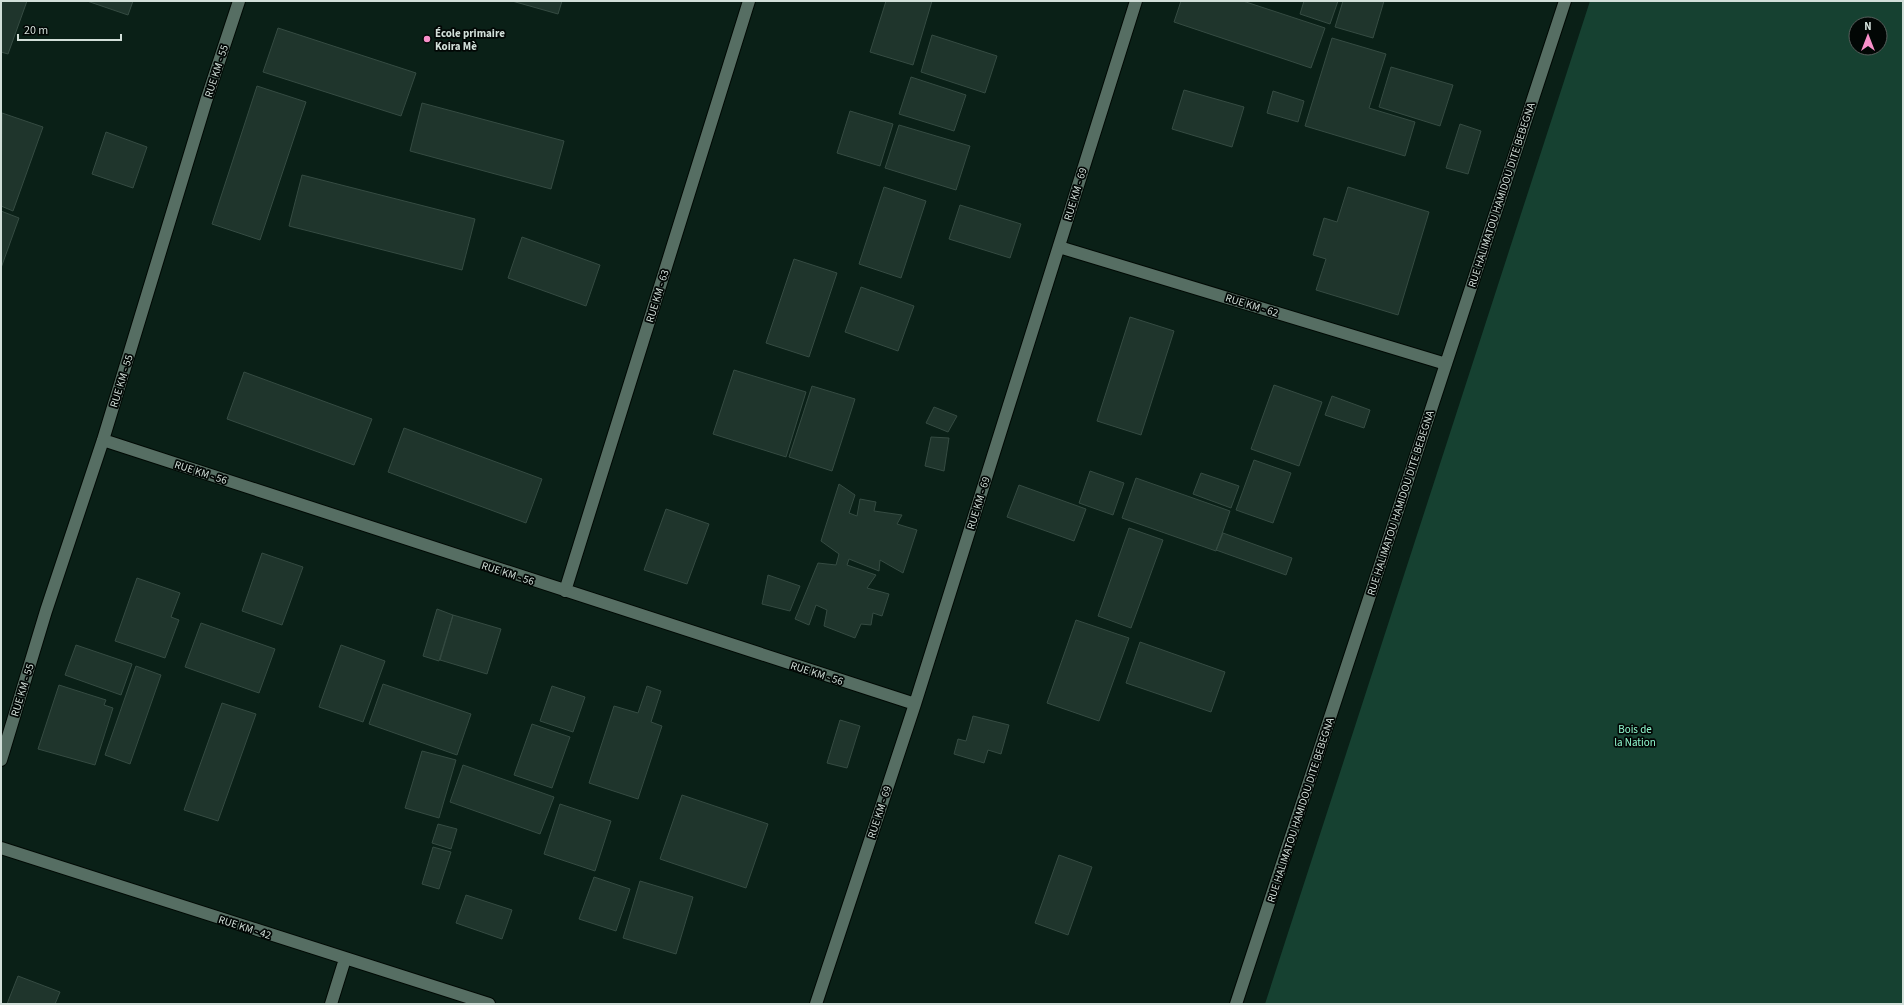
<svg xmlns="http://www.w3.org/2000/svg" width="1904" height="1005" font-family="'Source Sans 3',sans-serif">
<rect width="100%" height="100%" fill="#0a2017"/>
<path fill="#164131" fill-rule="evenodd" d="M1590,1H1903V1004H1265ZM1856,24H1880V48H1856Z"/>
<path fill="#1f352c" stroke="#354b42" d="M1,1H27L8,54L1,52Z
M87,1H133L128,15Z
M512,1H562L558,14Z
M886,1H932L913,65L870,52Z
M1181,1H1243L1325,28L1311,68L1174,22Z
M1304,1H1338L1330,24L1300,14Z
M1343,1H1384L1373,38L1335,27Z
M278,28L416,73L401,116L263,72Z
M932,35L997,56L985,93L921,72Z
M1332,38L1386,54L1369,108L1415,122L1405,156L1305,126Z
M1391,67L1453,85L1440,126L1379,107Z
M911,77L966,95L954,131L899,114Z
M257,86L306,102L260,240L212,224Z
M1184,90L1244,107L1232,147L1172,129Z
M1273,91L1304,101L1298,122L1267,113Z
M422,103L564,141L551,189L410,151Z
M850,111L893,124L880,166L837,153Z
M2,113L43,127L13,211L1,206Z
M1460,124L1481,131L1468,174L1446,168Z
M899,125L970,146L956,190L885,168Z
M106,132L147,147L133,188L92,174Z
M302,175L475,219L462,270L289,226Z
M884,187L926,201L901,278L859,264Z
M1348,187L1429,212L1398,315L1316,290L1326,259L1313,255L1324,218L1337,222Z
M960,205L1021,224L1010,258L949,239Z
M1,211L19,218L1,268Z
M522,237L600,265L586,306L508,278Z
M794,259L837,273L809,357L766,343Z
M861,287L914,306L898,351L845,332Z
M1130,317L1174,331L1141,435L1097,421Z
M734,370L806,392L786,457L713,434Z
M244,372L372,419L354,465L227,419Z
M1274,385L1322,402L1299,466L1251,449Z
M812,386L855,399L832,471L789,457Z
M1332,396L1370,410L1364,428L1325,415Z
M934,407L957,416L948,432L926,423Z
M404,428L542,479L526,523L388,472Z
M931,437L949,438L944,471L925,466Z
M1254,460L1291,473L1273,523L1236,510Z
M1090,471L1124,483L1113,515L1079,503Z
M1201,473L1239,486L1231,508L1193,494Z
M1136,478L1230,511L1216,551L1122,518Z
M839,484L855,495L849,513L857,516L860,499L876,502L874,511L902,515L897,524L917,530L903,573L880,560L879,571L849,559L847,565L876,575L867,588L889,594L882,616L873,613L871,625L861,624L855,638L824,626L827,610L816,605L809,625L795,619L818,563L836,565L839,554L821,541Z
M1019,485L1086,509L1074,541L1007,517Z
M666,509L709,524L687,584L644,570Z
M1129,528L1163,540L1131,628L1098,616Z
M1223,533L1292,558L1286,575L1216,550Z
M262,553L303,567L282,625L242,611Z
M768,575L800,586L790,611L762,604Z
M137,578L180,593L171,617L179,620L165,658L115,641Z
M437,609L453,615L439,661L423,656Z
M453,615L501,629L487,674L440,660Z
M1076,620L1129,638L1099,721L1047,703Z
M201,623L275,649L259,693L185,667Z
M1140,642L1225,672L1211,712L1126,683Z
M76,645L132,664L121,695L65,675Z
M341,645L385,661L363,722L319,707Z
M136,666L161,675L130,764L105,755Z
M383,684L471,714L457,755L369,724Z
M59,685L106,700L104,705L113,708L95,765L38,749Z
M552,686L585,697L573,732L540,721Z
M647,686L661,691L651,722L662,726L638,799L589,783L614,706L638,713Z
M222,703L256,714L218,821L184,810Z
M973,716L1009,725L1001,754L988,750L984,763L954,754L958,739L966,741Z
M840,720L860,726L847,768L827,763Z
M532,724L570,737L552,788L514,775Z
M422,751L456,760L439,818L405,808Z
M463,765L554,797L540,834L450,802Z
M682,795L768,824L746,888L660,859Z
M560,804L611,821L595,871L544,854Z
M438,824L457,829L451,849L432,843Z
M433,847L451,852L439,889L422,884Z
M1059,855L1092,867L1068,935L1035,923Z
M594,877L630,889L616,931L579,919Z
M640,881L693,897L676,954L623,938Z
M466,895L512,910L502,939L456,923Z
M18,976L60,992L55,1004H7Z"/>
<g fill="none" stroke-linecap="round" stroke-linejoin="round">
<g stroke="#000904" stroke-width="14">
<path id="minor" d="M1059,247L1446,364
M103,440L915,704
M565,591L749,1
M1,760L46,611L103,440L206,101L239,1
M1,848L489,1004
M331,1004L345,959
M816,1004L915,704L1136,1
M1236,1004L1565,1"/>
</g>
<use href="#minor" stroke="#566e63" stroke-width="12"/>
</g>
<circle fill="#f990ca" stroke="#020705" stroke-width="1.5" cx="427" cy="39" r="4"/>
<g text-anchor="middle" stroke-width="3.5" stroke-linejoin="round" paint-order="stroke">
<g font-size="11" font-weight="bold" fill="#d2dfd9" stroke="#020705" text-anchor="start">
<text x="435" y="37">École primaire<tspan x="435" dy="13">Koira Mè</tspan></text>
</g>
<g font-size="11" fill="#d2dfd9" stroke="#020705">
<text transform="translate(216 71) rotate(-72)" y="4">RUE KM - 55</text>
<text transform="translate(1075 194) rotate(-73)" y="4">RUE KM - 69</text>
<text transform="translate(1501 195) rotate(-72)" y="4">RUE HALIMATOU HAMIDOU DITE BEBEGNA</text>
<text transform="translate(657 296) rotate(-73)" y="4">RUE KM - 63</text>
<text transform="translate(1252 305) rotate(17)" y="4">RUE KM - 62</text>
<text transform="translate(121 381) rotate(-73)" y="4">RUE KM - 55</text>
<text transform="translate(201 472) rotate(18)" y="4">RUE KM - 56</text>
<text transform="translate(978 503) rotate(-73)" y="4">RUE KM - 69</text>
<text transform="translate(1400 503) rotate(-72)" y="4">RUE HALIMATOU HAMIDOU DITE BEBEGNA</text>
<text transform="translate(508 573) rotate(18)" y="4">RUE KM - 56</text>
<text transform="translate(817 673) rotate(18)" y="4">RUE KM - 56</text>
<text transform="translate(22 690) rotate(-73)" y="4">RUE KM - 55</text>
<text transform="translate(1300 810) rotate(-72)" y="4">RUE HALIMATOU HAMIDOU DITE BEBEGNA</text>
<text transform="translate(879 812) rotate(-72)" y="4">RUE KM - 69</text>
<text transform="translate(245 927) rotate(18)" y="4">RUE KM - 42</text>
</g>
<g font-size="11" fill="#91fad0" stroke="#020705">
<text x="1635" y="733">Bois de<tspan x="1635" dy="13">la Nation</tspan></text>
</g>
</g>
<rect width="1904" height="1005" fill="none" stroke="#d2dfd9" stroke-width="4"/>
<g transform="translate(1868 36)"><circle r="19" fill="#020705" stroke="#555d5a"/>
<path d="M0-3L7 15L0 10L-7 15Z" fill="#f990ca"/>
<text y="-6" font-size="11" font-weight="bold" text-anchor="middle" fill="#d2dfd9">N</text>
</g>
<path d="M18 34v6h103v-6" fill="none" stroke="#d2dfd9" stroke-width="2"/>
<text x="24" y="34" font-size="12" fill="#d2dfd9" stroke="#020705" stroke-width="3" paint-order="stroke">20 m</text>
</svg>
